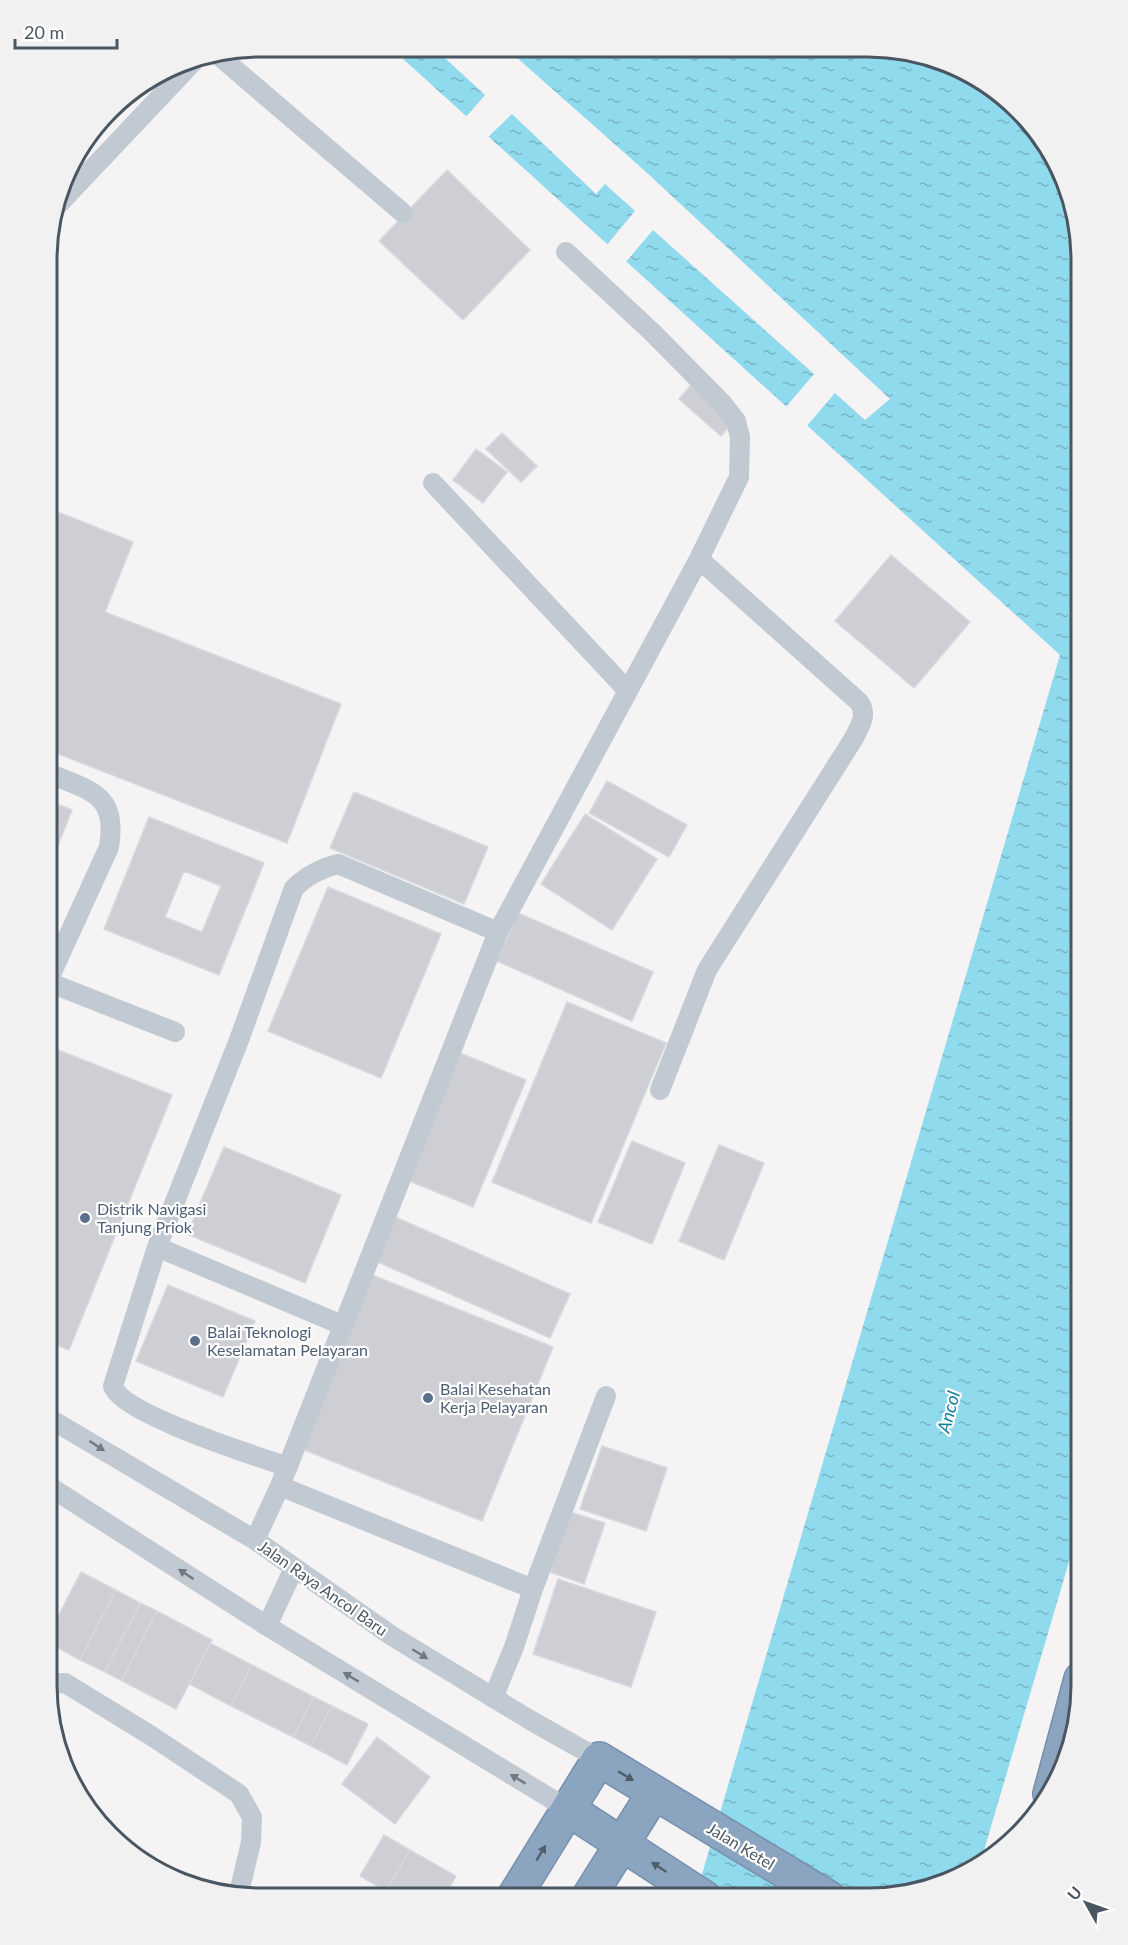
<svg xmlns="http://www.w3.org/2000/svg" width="1128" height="1945" font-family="Lato,sans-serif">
<defs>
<pattern id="water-ripples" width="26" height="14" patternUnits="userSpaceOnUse" patternTransform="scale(1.5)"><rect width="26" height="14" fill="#90daee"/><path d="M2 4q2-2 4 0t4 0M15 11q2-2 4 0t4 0" fill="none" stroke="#78b4c4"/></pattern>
</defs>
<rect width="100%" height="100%" fill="#f5f3f3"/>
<path fill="url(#water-ripples)" d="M390,47L909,51L1009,99L1070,191L1081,260V1521L980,1864L937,1887L868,1898H695L1060,655Z"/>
<path fill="#f5f3f3" d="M434,48H506L645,171L890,399L865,420L835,393L806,427L785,408L814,374L653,230L625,263L606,246L635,211L605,184L596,194L512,114L487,138L465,118L485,95Z"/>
<path fill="#cdcfd5" stroke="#d7d9de" stroke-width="1.5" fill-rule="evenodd" d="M447,170L530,250L463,320L379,241Z
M691,385L733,423L721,436L679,399Z
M502,433L537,466L521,482L486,449Z
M476,449L507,472L483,503L453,480Z
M48,508L133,542L105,612L341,704L287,843L48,750Z
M891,555L970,622L914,688L835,621Z
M607,781L687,825L669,857L589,813Z
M354,792L488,847L464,904L330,848Z
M48,800L72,810L48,871Z
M585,814L657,859L612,930L541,884Z
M149,817L264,863L219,975L104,929ZM184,871L221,886L202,932L165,917Z
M328,887L441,934L381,1078L268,1031Z
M518,913L653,972L632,1021L497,961Z
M567,1002L666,1043L591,1223L492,1182Z
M53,1048L172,1095L69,1350L47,1341V1063Z
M460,1053L526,1080L473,1207L407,1180Z
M632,1141L685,1163L652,1244L598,1222Z
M719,1145L764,1163L724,1260L679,1241Z
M224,1147L341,1195L305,1283L187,1234Z
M393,1216L570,1294L550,1338L373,1260Z
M372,1275L553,1347L482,1521L302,1449Z
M168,1285L255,1321L223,1397L136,1361Z
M602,1446L667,1468L646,1531L580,1509Z
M570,1512L605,1523L584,1584L550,1572Z
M81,1572L116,1590L80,1660L47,1642V1638Z
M558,1579L656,1612L631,1687L533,1654Z
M116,1590L140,1603L105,1672L80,1660Z
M140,1603L157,1611L122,1681L105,1672Z
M157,1611L212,1640L176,1709L122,1681Z
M210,1643L252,1665L231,1706L189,1684Z
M252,1665L314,1697L293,1737L231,1706Z
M314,1697L332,1706L311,1746L293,1737Z
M332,1706L368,1724L347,1765L311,1746Z
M377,1737L430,1777L395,1824L342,1784Z
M384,1835L410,1850L386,1891L360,1876Z
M410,1850L456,1876L444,1897H396L386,1891Z"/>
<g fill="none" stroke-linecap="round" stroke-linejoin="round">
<g stroke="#7690ad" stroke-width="36">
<path id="highway" d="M1050,1794L1081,1679
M568,1809L705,1898
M514,1897L599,1759L829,1898
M588,1898L654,1793"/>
</g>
<path stroke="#c1cad2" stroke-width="20" d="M218,55L403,213
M56,207L196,59
M433,483L628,691
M48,982L175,1032
M47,983L109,847C118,793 90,791 48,773
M660,1090L707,970L854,738C860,726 868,714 859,702L699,559
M157,1247L342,1325
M47,1417L255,1540L392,1636L530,1720L599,1759
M288,1467C256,1456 122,1414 113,1386L157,1247L239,1040L294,888C308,875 320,869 338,864L498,932L699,559L739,477L740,437L736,421L722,403L652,332L566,252
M47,1485L267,1626L568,1809
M280,1486L533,1589
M255,1540L280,1486L498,932
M267,1626L294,1568
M47,1684L65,1683L150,1735L239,1794L252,1817L251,1842L238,1897
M493,1698L514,1647L533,1589L606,1396"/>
<use href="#highway" stroke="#8ba5c1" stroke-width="33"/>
</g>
<defs><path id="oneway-solid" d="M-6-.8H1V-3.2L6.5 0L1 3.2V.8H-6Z" transform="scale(1.5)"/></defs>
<g fill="#6e7983">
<use href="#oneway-solid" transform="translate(97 1446) rotate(33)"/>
<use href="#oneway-solid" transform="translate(186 1574) rotate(-147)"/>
<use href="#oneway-solid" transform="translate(420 1654) rotate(32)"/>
<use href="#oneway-solid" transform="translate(351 1677) rotate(-149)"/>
<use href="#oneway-solid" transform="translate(518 1779) rotate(-149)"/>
</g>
<g fill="#505e6b">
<use href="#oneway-solid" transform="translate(626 1776) rotate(31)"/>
<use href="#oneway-solid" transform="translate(541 1853) rotate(-59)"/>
<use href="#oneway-solid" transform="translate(659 1867) rotate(-147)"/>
</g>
<g fill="#5c6f8a" stroke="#fff" stroke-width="2">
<circle cx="85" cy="1218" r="6"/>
<circle cx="195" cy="1341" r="6"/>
<circle cx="428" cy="1398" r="6"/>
</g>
<g text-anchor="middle" stroke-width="4.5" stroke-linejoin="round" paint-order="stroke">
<g font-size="16" fill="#4e5e75" stroke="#fff" text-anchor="start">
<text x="97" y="1215">Distrik Navigasi<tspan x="97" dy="18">Tanjung Priok</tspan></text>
<text x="207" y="1338">Balai Teknologi<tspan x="207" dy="18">Keselamatan Pelayaran</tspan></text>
<text x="440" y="1395">Balai Kesehatan<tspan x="440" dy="18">Kerja Pelayaran</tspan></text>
</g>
<g font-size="16" fill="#4a5661" stroke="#fff">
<text transform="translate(323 1588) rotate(35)" y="6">Jalan Raya Ancol Baru</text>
<text transform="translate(741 1846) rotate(31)" y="6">Jalan Ketel</text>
</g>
<g font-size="18" font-style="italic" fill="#0c7c9b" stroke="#fff">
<text transform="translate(949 1412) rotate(-75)" y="6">Ancol</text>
</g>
</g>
<path d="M0 0H1128V1945H0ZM260 57H868A203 203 0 0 1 1071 260V1685A203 203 0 0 1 868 1888H260A203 203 0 0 1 57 1685V260A203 203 0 0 1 260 57Z" fill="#f1f1f2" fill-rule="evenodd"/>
<path fill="none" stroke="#4a5661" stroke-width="3" d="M260 57H868A203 203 0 0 1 1071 260V1685A203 203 0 0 1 868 1888H260A203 203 0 0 1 57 1685V260A203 203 0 0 1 260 57Z"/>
<g transform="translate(1086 1903) rotate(310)" stroke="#ffffff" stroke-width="4.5" paint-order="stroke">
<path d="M0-4.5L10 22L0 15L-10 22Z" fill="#4a5661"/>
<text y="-9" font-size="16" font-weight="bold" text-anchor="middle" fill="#4a5661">U</text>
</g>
<path d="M15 39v9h102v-9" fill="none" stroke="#4a5661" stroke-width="3"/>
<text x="24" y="39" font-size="18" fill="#4a5661" stroke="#ffffff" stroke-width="4.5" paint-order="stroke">20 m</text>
</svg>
